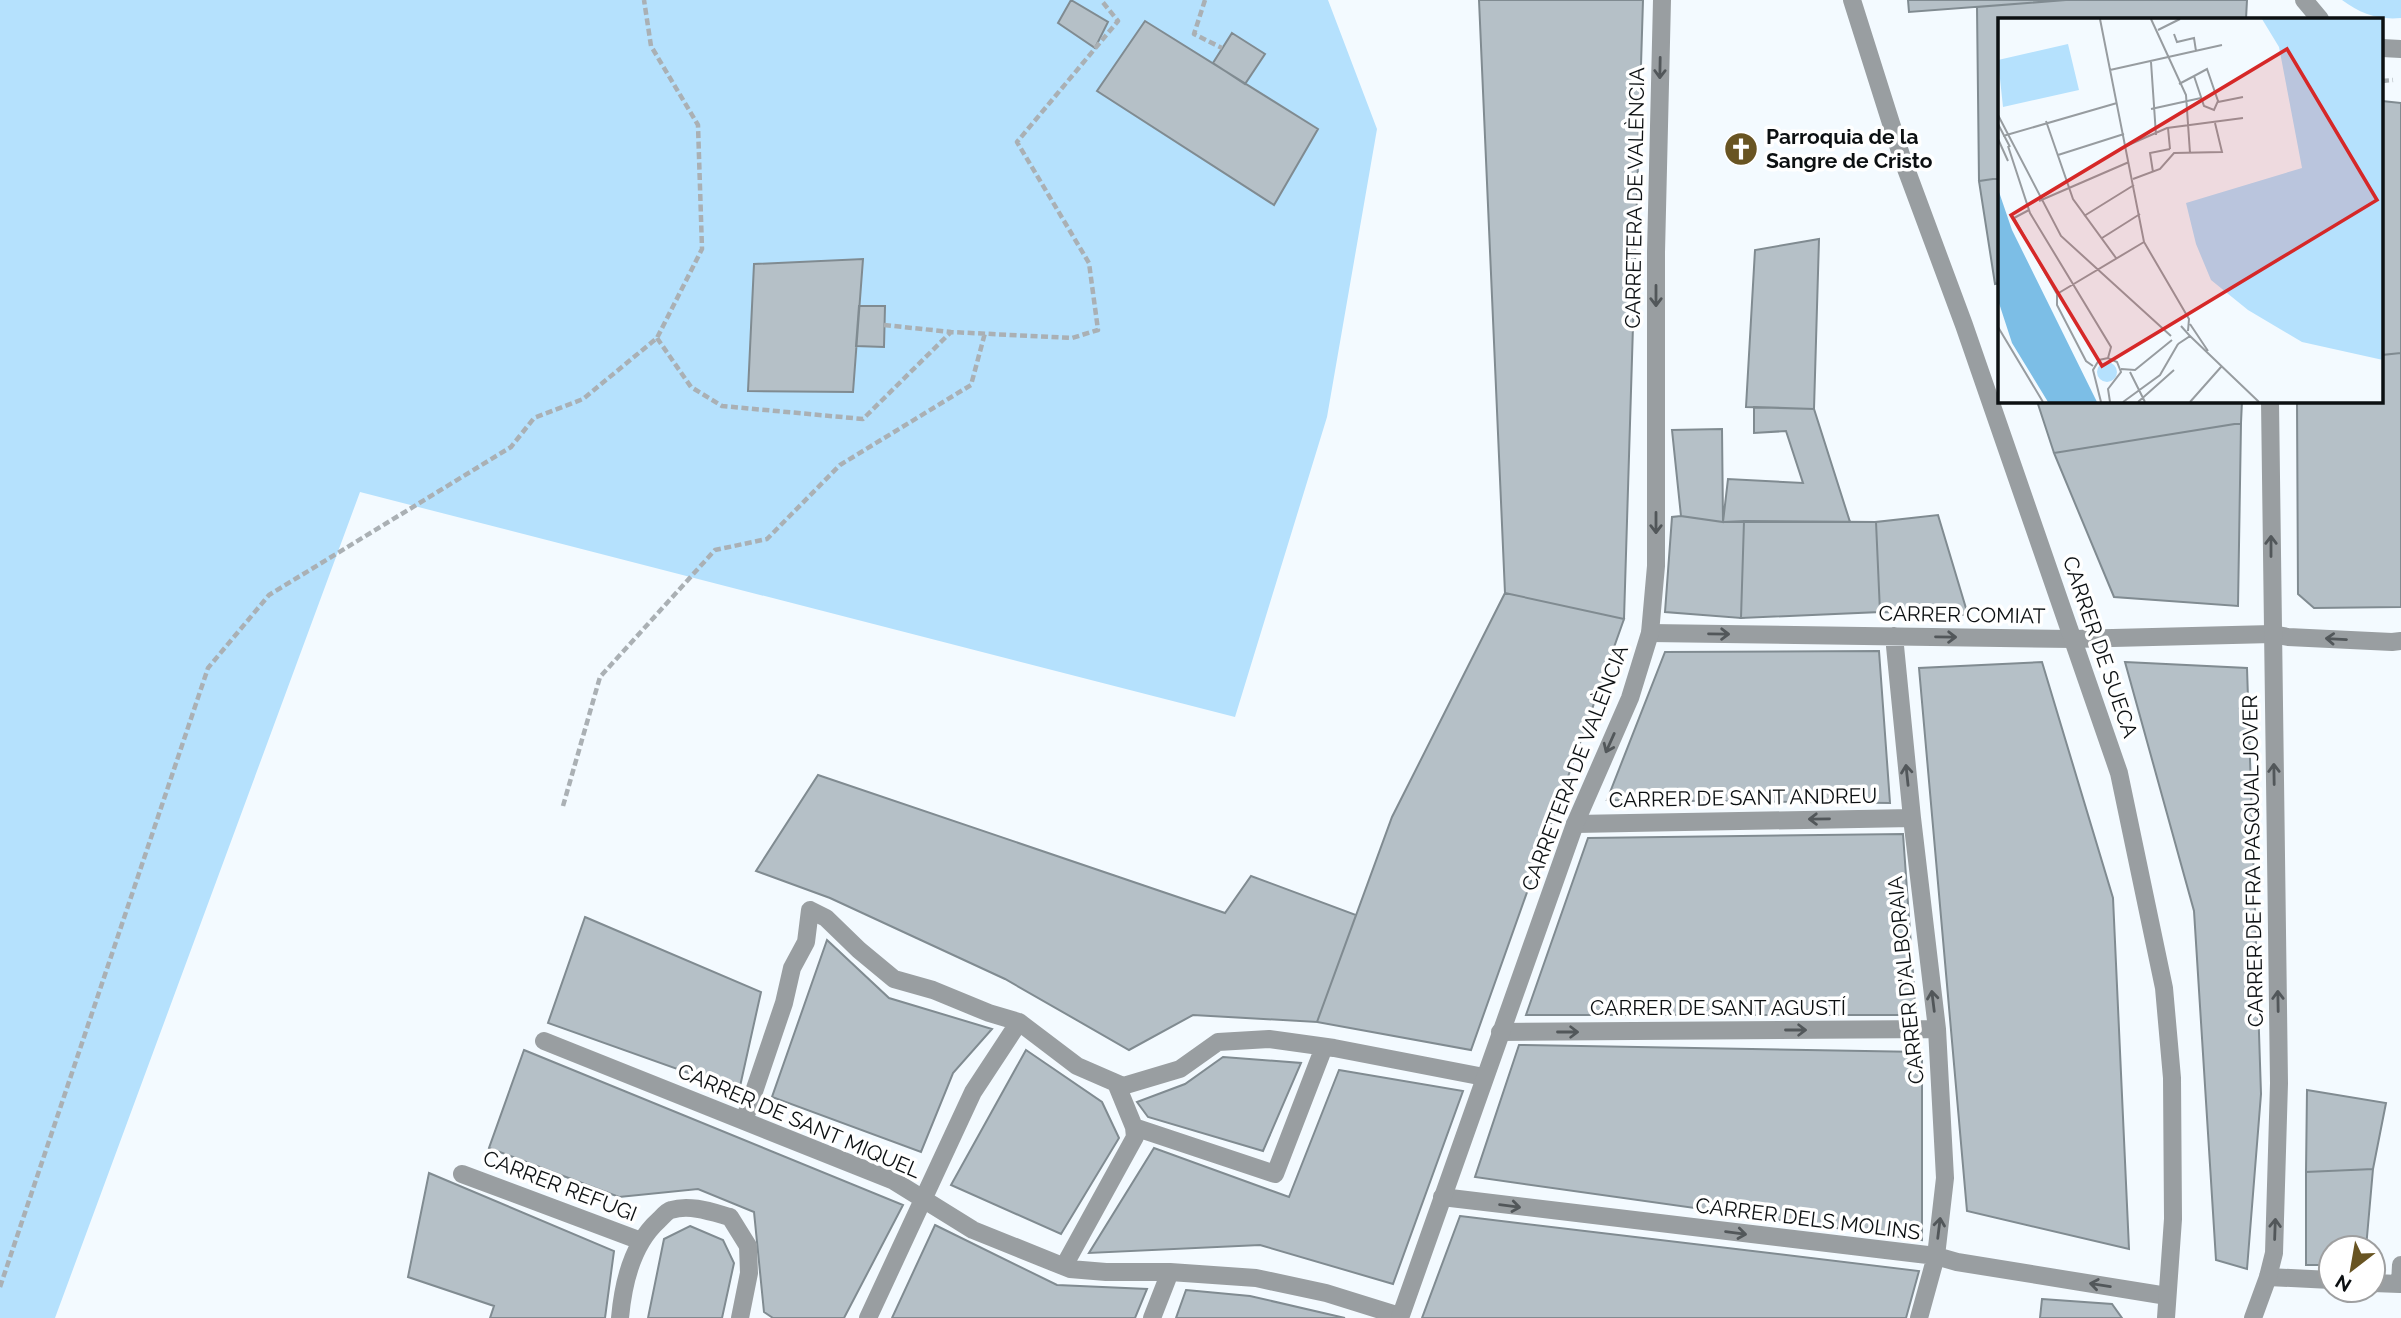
<svg xmlns="http://www.w3.org/2000/svg" width="2401" height="1318" font-family="Raleway,sans-serif">
<rect width="100%" height="100%" fill="#f3faff"/>
<path fill="#b5e1fd" d="M0,0H1328L1377,129L1327,417L1235,717L360,492L55,1318H0Z
M2342,0H2401V18C2378,20 2361,14 2342,0Z"/>
<path fill="#b5c0c7" stroke="#808b91" stroke-width="2" d="M1071,0L1108,22L1095,48L1058,23Z
M1479,0H1643L1624,619L1505,593Z
M1908,0H2066L1909,12Z
M2066,0H2247L2246,19H2000V178L1979,181L1977,7Z
M1145,21L1318,129L1274,205L1097,91Z
M1232,33L1265,54L1245,84L1213,63Z
M2382,101L2401,103V353L2382,355Z
M2000,178V283L1995,284L1979,181Z
M1819,239L1814,409L1746,407L1755,250Z
M863,259L853,392L748,391L754,264Z
M859,306H885L884,347L856,346Z
M2401,353V607L2314,608L2298,594L2297,401H2382V355Z
M2037,401H2242L2241,423L2054,453Z
M1754,407L1814,409L1850,522H1723L1728,479L1803,483L1786,431L1754,433Z
M2241,423L2238,606L2114,597L2054,453Z
M1722,429L1723,522L1681,516L1672,430Z
M1938,515L1968,615L1880,612L1876,522Z
M1681,516L1723,522L1744,521L1741,618L1665,612L1672,517Z
M1744,521L1876,522L1880,612L1741,618Z
M1505,593L1624,619L1471,1050L1317,1022L1392,817Z
M1879,651L1890,803L1607,800L1665,652Z
M2042,662L2113,898L2129,1249L1967,1211L1919,668Z
M2125,662L2247,668L2261,1094L2247,1269L2216,1260L2194,911Z
M818,775L1225,913L1251,876L1356,915L1317,1022L1193,1015L1129,1050L1005,979L830,898L756,871Z
M1903,834L1916,1015H1526L1588,838Z
M585,917L761,992L739,1091L548,1023Z
M827,940L889,998L992,1029L953,1073L921,1152L772,1097Z
M1519,1045L1922,1052V1240L1475,1177Z
M524,1050L903,1205L844,1318H773L764,1312L754,1212L698,1189L619,1197L489,1148Z
M1026,1050L1102,1102L1119,1138L1061,1234L951,1185Z
M1223,1057L1301,1063L1263,1151L1148,1117L1137,1102L1185,1084Z
M1339,1070L1463,1091L1393,1284L1260,1245L1089,1253L1154,1148L1289,1197Z
M2307,1090L2386,1103L2373,1169L2306,1172Z
M2373,1169L2366,1248H2331V1265H2306V1172Z
M429,1173L614,1251L605,1318H490L494,1306L408,1277Z
M1460,1216L1919,1271L1906,1318H1422Z
M935,1225L1057,1285L1147,1289L1135,1318H892Z
M690,1226L723,1240L734,1263L722,1318H648L664,1239Z
M1186,1290L1250,1296L1345,1318H1176Z
M2042,1299L2112,1304L2122,1318H2040Z"/>
<g fill="none" stroke-linecap="round" stroke-linejoin="round">
<path stroke="#aab0b4" stroke-width="4.5" stroke-dasharray="7 3.5" stroke-linecap="butt" d="M1205,0L1194,34L1222,48
M2382,81L2393,80
M884,325L951,332L1072,338L1098,330L1089,263L1017,142L1118,21L1101,0
M657,338L691,387L722,406L863,419L951,332
M563,806L600,677L715,550L767,539L840,465L971,385L985,333
M0,1287L208,668L269,595L511,447L534,418L583,399L657,338L702,249L698,125L651,46L644,0"/>
<path stroke="#999ea1" stroke-width="18" d="M1650,633L2073,639L2272,634L2288,637L2392,642L2401,641
M1894,636L1912,818L1937,1029L1945,1178L1936,1256L1919,1318
M1575,824L1912,818
M1500,1032L1937,1029
M544,1041L894,1181L973,1230L1070,1269L1106,1272H1170L1256,1278L1326,1293L1400,1316
M744,1121L784,1003L792,968L806,942L810,910L826,918L859,950L894,979L933,990L989,1013L1019,1022L1077,1066L1123,1086L1180,1069L1218,1042L1269,1039L1334,1048L1484,1077
M1134,1127L1275,1174L1324,1047
M462,1174L641,1241
M1442,1197L1936,1256L1957,1262L2167,1296
M1064,1266L1135,1137L1134,1127L1116,1083
M2268,1277L2331,1280
M2373,1283L2400,1284L2401,1265
M620,1318C623,1284 632,1244 659,1220C662,1217 667,1211 671,1210C690,1204 712,1212 730,1217L748,1246L749,1273L740,1318
M868,1318L973,1092L1019,1022
M1152,1318L1170,1272"/>
<path stroke="#999ea1" stroke-width="18" d="M1852,0L1902,158L1964,325L2119,773L2164,988L2172,1078L2173,1219L2166,1318
M2304,0L2320,19
M2382,48L2401,49
M1400,1318L1575,824L1630,698L1650,633L1656,566V252L1662,0
M2253,1318L2268,1277L2274,1253L2279,1083L2270,401"/>
</g>
<defs><path id="oneway-shaft" d="M-6 0H5M1.5-3L5.5 0L1.5 3" fill="none" stroke-width="1.6" stroke-linecap="round" stroke-linejoin="round" transform="scale(1.75)"/></defs>
<g stroke="#52575a">
<use href="#oneway-shaft" transform="translate(1660 68) rotate(91)"/>
<use href="#oneway-shaft" transform="translate(1656 296) rotate(90)"/>
<use href="#oneway-shaft" transform="translate(1656 523) rotate(90)"/>
<use href="#oneway-shaft" transform="translate(2271 546) rotate(-90)"/>
<use href="#oneway-shaft" transform="translate(1719 634) rotate(1)"/>
<use href="#oneway-shaft" transform="translate(1946 637) rotate(1)"/>
<use href="#oneway-shaft" transform="translate(2336 639) rotate(-177)"/>
<use href="#oneway-shaft" transform="translate(1610 743) rotate(114)"/>
<use href="#oneway-shaft" transform="translate(2274 774) rotate(-91)"/>
<use href="#oneway-shaft" transform="translate(1907 775) rotate(-96)"/>
<use href="#oneway-shaft" transform="translate(1819 819) rotate(179)"/>
<use href="#oneway-shaft" transform="translate(1933 1001) rotate(-97)"/>
<use href="#oneway-shaft" transform="translate(2278 1001) rotate(-91)"/>
<use href="#oneway-shaft" transform="translate(1796 1030)"/>
<use href="#oneway-shaft" transform="translate(1568 1032)"/>
<use href="#oneway-shaft" transform="translate(1510 1206) rotate(7)"/>
<use href="#oneway-shaft" transform="translate(1939 1228) rotate(-83)"/>
<use href="#oneway-shaft" transform="translate(2275 1229) rotate(-88)"/>
<use href="#oneway-shaft" transform="translate(1736 1233) rotate(7)"/>
<use href="#oneway-shaft" transform="translate(2100 1285) rotate(-171)"/>
</g>
<defs>
<g id="church-disc" transform="scale(1.75)"><circle r="9.5" fill="#685422" stroke="#fff"/><path d="M-1.2-6h2.4v3.5h3.3v2.4h-3.3V6h-2.4V-.1h-3.3v-2.4h3.3Z" fill="#fff"/></g>
</defs>
<g fill-rule="evenodd">
<use href="#church-disc" x="1741" y="149"/>
</g>
<g text-anchor="middle" stroke-width="7" stroke-linejoin="round" paint-order="stroke">
<g font-size="21" font-weight="bold" fill="#0c1012" stroke="#fff" text-anchor="start">
<text x="1766" y="144">Parroquia de la<tspan x="1766" dy="24">Sangre de Cristo</tspan></text>
</g>
<g font-size="21" fill="#0c1012" stroke="#fff">
<text transform="translate(1635 198) rotate(-89)" y="7">CARRETERA DE VALÈNCIA</text>
<text transform="translate(1962 615) rotate(1)" y="7">CARRER COMIAT</text>
<text transform="translate(2100 647) rotate(71)" y="7">CARRER DE SUECA</text>
<text transform="translate(1575 768) rotate(-69)" y="7">CARRETERA DE VALÈNCIA</text>
<text transform="translate(1743 798) rotate(-1)" y="7">CARRER DE SANT ANDREU</text>
<text transform="translate(2253 861) rotate(-91)" y="7">CARRER DE FRA PASQUAL JOVER</text>
<text transform="translate(1906 980) rotate(-96)" y="7">CARRER D'ALBORAIA</text>
<text x="1718" y="1015">CARRER DE SANT AGUSTÍ</text>
<text transform="translate(799 1121) rotate(23)" y="7">CARRER DE SANT MIQUEL</text>
<text transform="translate(560 1186) rotate(21)" y="7">CARRER REFUGI</text>
<text transform="translate(1808 1219) rotate(7)" y="7">CARRER DELS MOLINS</text>
</g>
</g>
<g transform="translate(1998 18)">
<rect width="385" height="385" fill="#f3faff"/>
<path d="M264,1H385V342L304,324L250,292L213,262L198,226L188,185L304,150L281,29ZM70,26L81,72L5,89L0,42ZM99 354a10 10 0 1 1 20 0a10 10 0 1 1-20 0Z" fill="#b5e1fd"/>
<path d="M0,171L14,212L99,384H50L14,325L0,282Z" fill="#7cbee6"/>
<path fill="none" stroke="#979ca0" stroke-width="2" d="M102,1L146,224L191,301L190,313M153,1L188,77L192,135M160,12L182,1M176,16L179,24L196,20L198,33M153,44L158,117M112,52L224,27M181,66L198,57L209,51L220,83L216,92L206,88L196,58M220,84L245,79M153,91L203,80M0,97L63,218L173,318M48,103L75,181L118,240M0,106L12,129M170,110L172,131M5,118L119,85M0,121L10,143M10,128L32,195L113,329L110,340M128,128L169,110L245,100M60,137L126,116M155,154L152,135L172,131M135,161L162,151L176,135L224,134L217,105M41,183L131,144M31,192L16,200L59,276V287L88,343L95,348M86,198L136,167M104,220L142,196M59,276L146,224M192,306L210,333M0,309L45,384M192,318L261,384M180,326L192,318L183,308M123,351L137,352L174,322M132,354L147,384M103,384L95,352L101,342L110,340L119,344L123,354L110,371L112,384M125,384L162,357L180,326M140,384L176,352M192,384L223,349"/>
<path fill="#d62828" fill-opacity="0.15" stroke="#d62828" stroke-width="3.5" d="M289,31L379,182L104,348L13,197Z"/>
<rect width="385" height="385" fill="none" stroke="#0c1012" stroke-width="3.5"/>
</g>
<g transform="translate(2352 1269) rotate(211)"><circle r="33" fill="#ffffff" stroke="#9e9fa0" stroke-width="2"/>
<path d="M0-5L12 26L0 18L-12 26Z" fill="#685422"/>
<text y="-10" font-size="19" font-weight="bold" text-anchor="middle" fill="#0c1012">N</text>
</g>
</svg>
